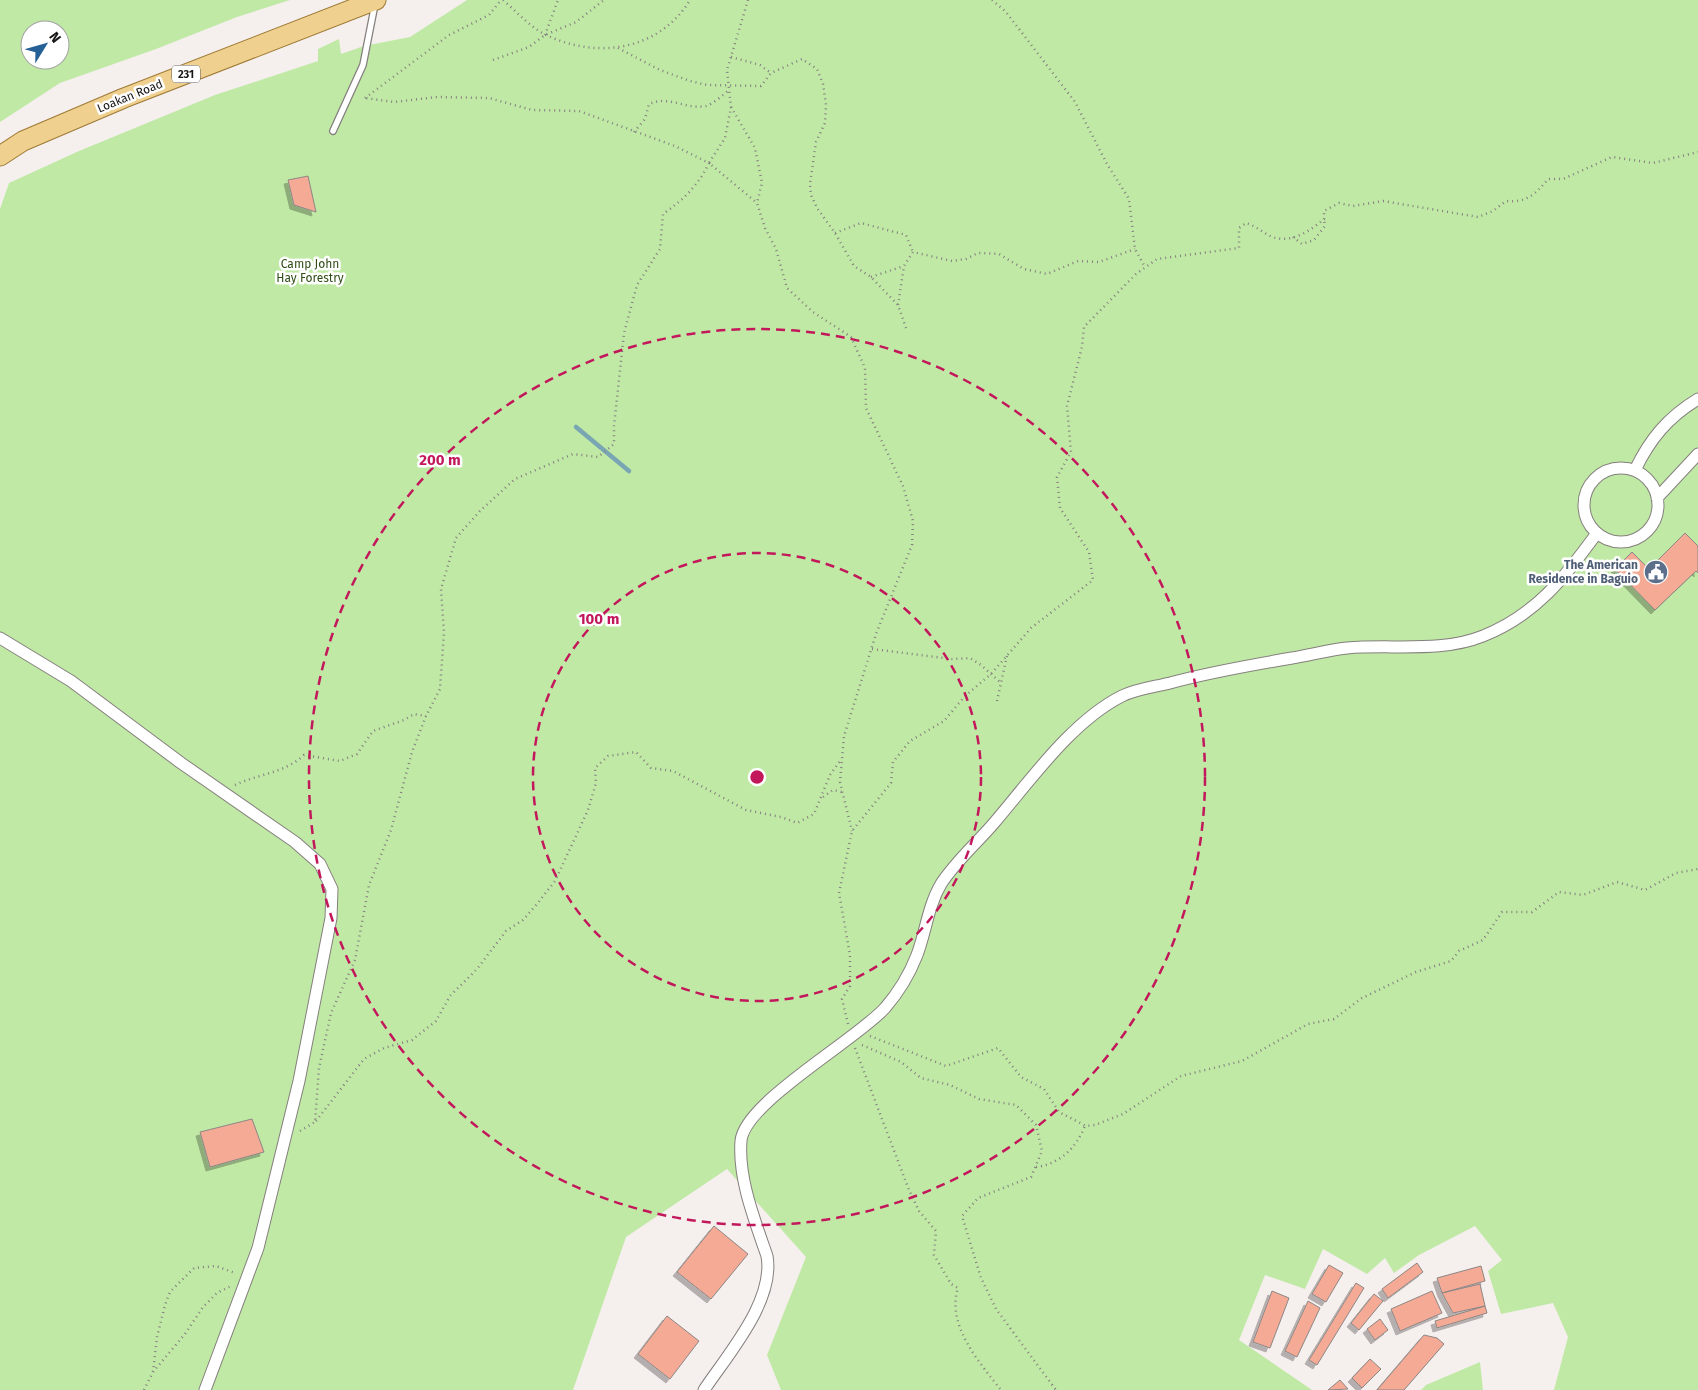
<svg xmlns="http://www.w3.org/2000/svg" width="1698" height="1390" font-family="'Fira Sans',sans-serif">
<defs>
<filter id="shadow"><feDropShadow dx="-4" dy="4" stdDeviation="0" flood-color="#0004"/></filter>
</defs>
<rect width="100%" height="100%" fill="#f5efed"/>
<path fill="#c1e9a6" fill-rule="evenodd" d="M0,0H290L237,17L156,49L60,83L0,122ZM30,30H60V60H30Z
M467,0H1698V1390H1554L1568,1337L1553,1303L1501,1314L1488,1271L1502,1260L1475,1226L1419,1255L1394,1273L1385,1258L1367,1274L1323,1249L1305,1289L1265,1275L1239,1340L1312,1390H781L767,1355L806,1257L727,1169L626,1237L573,1390H0V209L9,183L79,151L215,95L318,61V49L339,39L341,54L364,46L410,37Z
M1480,1362L1483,1390H1421L1426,1385Z"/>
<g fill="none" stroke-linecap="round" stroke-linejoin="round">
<path stroke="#7aa6b4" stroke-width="4.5" d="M576,427L629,471"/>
</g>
<path fill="#f4aa94" stroke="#8c8685" filter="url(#shadow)" d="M308,176L316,212L294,205L288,180Z
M1685,533L1698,546V573L1696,571L1655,610L1615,569L1632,552L1649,569Z
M252,1119L264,1152L210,1167L200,1132Z
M714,1226L748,1254L711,1299L677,1272Z
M1417,1263L1423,1272L1388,1298L1382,1289Z
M1329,1265L1343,1273L1326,1302L1312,1294Z
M1481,1266L1485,1281L1442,1293L1437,1278Z
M1356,1283L1364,1288L1317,1365L1309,1360Z
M1480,1284L1485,1306L1453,1313L1442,1293Z
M1272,1291L1289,1298L1270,1348L1253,1342Z
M1432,1291L1442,1313L1400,1331L1391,1309Z
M1374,1294L1383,1301L1359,1330L1351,1323Z
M1308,1301L1320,1308L1297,1357L1285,1351Z
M1485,1306L1487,1313L1437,1328L1435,1321Z
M667,1316L699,1341L670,1379L638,1354Z
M1380,1319L1388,1330L1375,1340L1367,1329Z
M1424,1335L1437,1338L1444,1344L1404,1390H1377Z
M1370,1359L1381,1369L1362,1388L1352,1378Z
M1340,1380L1348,1389L1328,1390Z"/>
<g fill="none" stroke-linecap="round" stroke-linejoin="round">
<g stroke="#847f7d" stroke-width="8">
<path id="lane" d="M333,131L363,65L375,4"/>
</g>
<g stroke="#847f7d" stroke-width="13">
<path id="street" d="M1584 505a37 37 0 1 1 74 0a37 37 0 1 1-74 0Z
M1635,470C1650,439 1668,417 1698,399
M1657,498L1698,454
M0,638L71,681L181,763L295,842L320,864L332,889L331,918L299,1081L258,1248L205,1390
M704,1390C728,1354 775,1301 767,1256C755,1221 738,1179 741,1141C744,1103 856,1040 885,1008C898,993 910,973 917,955C926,931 928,906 941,884C955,862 977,843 994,823C1030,781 1072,721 1122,696C1136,689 1154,687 1170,683C1210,672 1251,665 1292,658C1310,655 1329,650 1347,648C1392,644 1441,653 1483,636C1536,615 1565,577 1597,533"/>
</g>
<g stroke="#9d7a34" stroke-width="21">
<path id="primary" d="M0,156L23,141L124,98L376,0"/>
</g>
<path stroke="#83807e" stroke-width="2.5" stroke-dasharray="1 4" stroke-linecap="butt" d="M503,0C517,12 528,25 544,34C596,60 659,51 690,0
M748,0L727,70L731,107L725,138L709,163L757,203
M992,0L1006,12L1075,102L1107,164L1129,199L1135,249L1145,267
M545,35L558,0
M618,48L660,70L690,81L707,85L761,86L771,73L802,59L817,69L823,84L826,105L825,123L816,142L810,184L811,195L817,208L835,233L854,266L871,277L898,305L906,328
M731,57L760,65L771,73
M493,60L529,47L545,35L576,22L604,0
M365,98L449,35L489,15L501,0
M731,107L755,148L762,183L757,203L765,228L776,249L787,288L813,312L851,337L865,368L866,408L903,486L913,521L912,545L876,634L844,736L840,782L852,831
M634,132L645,119L649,104C669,95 686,110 706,106C713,104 723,95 729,90
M835,233L861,223L906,235L913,252
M1293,237L1302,244L1314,240L1325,226L1324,219
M871,277L904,266
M898,305L904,266L913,252L952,261L966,259L978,253L999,254L1024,269L1047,274L1078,261L1099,262L1135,249
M872,649L952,659L970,658L981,665L1000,682
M997,701L1007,656
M235,785C258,774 285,773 304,755L340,761L357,754L373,731L404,720L414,714L426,716
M823,797L833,790L842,792
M848,1024L842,999L850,986V955L839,893L852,831L891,783L893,762L910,741L944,721L965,696L991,674L1031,628L1093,580L1089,552L1060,508L1057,477L1071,452L1067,406L1082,347L1084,327L1136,274L1157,259L1239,248V228L1246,223C1256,226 1262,232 1270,236C1290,245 1310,231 1324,219V211L1339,203L1353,206L1383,201L1478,217L1493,211L1506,201C1526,203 1536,194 1548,179H1563L1612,157L1653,163L1698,152
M870,1036L946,1066L998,1048L1021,1077L1044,1089L1059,1112L1086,1126L1095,1125L1123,1114L1181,1076L1242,1061L1308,1024L1334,1019L1362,998L1416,972L1451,961L1459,951L1483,940L1502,912H1532L1559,892L1583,895L1617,882L1645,890L1676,873L1698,869
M862,1045L901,1062L921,1078L950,1085L979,1099L1016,1105L1036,1125L1042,1151L1031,1177L978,1198L962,1216L981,1278L996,1309L1056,1390
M855,1048L909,1190L919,1211L936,1231L934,1255L951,1284L958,1288C946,1325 979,1362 1001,1390
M316,1121L364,1059L384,1048L412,1040L436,1021L450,996L477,969L506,931L523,920L537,904L555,881L588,810L596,783L595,768L608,756L636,752L651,768L673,771L746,810L781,817L797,823L814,814L830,775L840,761
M300,1131L315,1122L319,1068L331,1013L355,960L369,885L391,830L412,752L426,716L440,689L444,633L441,589L456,538L480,511L515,479L573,454L598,457L614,444V426L624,333L637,285L660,249L663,214C683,200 698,186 709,163L675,146L579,111L532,110L489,98L437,97L394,102L365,98
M1036,1167C1060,1164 1076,1148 1085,1126
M153,1372L157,1337L165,1305L170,1292L194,1268L216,1266L235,1273
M144,1390L153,1372L185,1334L203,1307L217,1293L231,1286"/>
<use href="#lane" stroke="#fff" stroke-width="5.5"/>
<use href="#street" stroke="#fff" stroke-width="11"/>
<use href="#primary" stroke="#efd08f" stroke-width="19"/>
</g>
<g fill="none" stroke="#c2185b" stroke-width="2.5" stroke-dasharray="9 6">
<circle cx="757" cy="777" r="224"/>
<circle cx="757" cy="777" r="448"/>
</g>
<defs>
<g id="civic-disc" transform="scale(1.25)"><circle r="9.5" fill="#5c6f8a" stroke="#fff"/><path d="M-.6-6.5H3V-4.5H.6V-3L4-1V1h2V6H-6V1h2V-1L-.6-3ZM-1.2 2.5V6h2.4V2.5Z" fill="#fff"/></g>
</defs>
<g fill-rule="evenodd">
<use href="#civic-disc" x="1656" y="572"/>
</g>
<g text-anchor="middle" stroke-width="5" stroke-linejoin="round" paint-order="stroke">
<rect fill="#fff" stroke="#5e5d5c" stroke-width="1" x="172" y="65.5" width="28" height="17" rx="4"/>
<g font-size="11" font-weight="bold" fill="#191716">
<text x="186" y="78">231</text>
</g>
<g font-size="12" fill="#191716" stroke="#fff">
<text transform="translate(130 96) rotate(-22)" y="4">Loakan Road</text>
</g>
<g font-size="12" fill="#314e18" stroke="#fff">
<text x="310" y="268">Camp John<tspan x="310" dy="14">Hay Forestry</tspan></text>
</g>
<g font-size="12" font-weight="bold" fill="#4e5e75" stroke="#fff" text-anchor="end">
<text x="1638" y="569">The American<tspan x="1638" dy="14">Residence in Baguio</tspan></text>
</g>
</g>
<circle cx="757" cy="777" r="8" fill="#c2185b" stroke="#fff" stroke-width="2.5"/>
<g font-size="15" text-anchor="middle" font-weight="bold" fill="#c2185b" stroke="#fff" stroke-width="5" stroke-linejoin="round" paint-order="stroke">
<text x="440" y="465">200 m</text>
<text x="599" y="624">100 m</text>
</g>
<g transform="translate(45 45) rotate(53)"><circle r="24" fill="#ffffff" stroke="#a3a2a2"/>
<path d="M0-4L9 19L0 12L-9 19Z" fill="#256097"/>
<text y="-8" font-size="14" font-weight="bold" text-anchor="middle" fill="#191716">N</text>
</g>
</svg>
